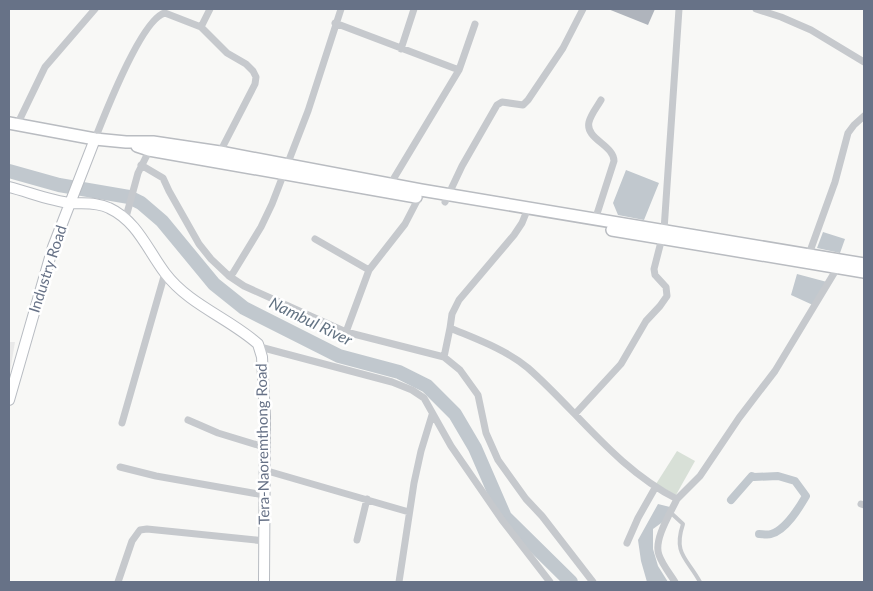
<svg xmlns="http://www.w3.org/2000/svg" width="873" height="591" font-family="Lato,sans-serif">
<rect width="100%" height="100%" fill="#f8f8f6"/>
<path fill="#e9e9e9" d="M9,342H15L9,378Z"/>
<path fill="#d8e0d7" d="M677,451L695,461L676,495L656,484Z"/>
<path fill="#c1c8ce" d="M626,170L659,183L644,220L618,215L613,203Z
M823,232L845,239L840,253L817,248Z
M797,274L827,282L815,306L791,295Z
M658,504L670,507L664,521L653,529V549L658,566L668,582H647L641,561L638,540Z"/>
<g fill="none" stroke-linecap="round" stroke-linejoin="round">
<path stroke="#c1c8ce" stroke-width="8" d="M731,500L752,476L754,477L778,476L795,481L806,496C799,508 786,530 771,534C768,535 762,534 759,534"/>
<path stroke="#c1c8ce" stroke-width="14" d="M9,171L59,185L129,197L141,203L162,221L214,284L244,308L339,356L399,372L427,386L455,414L475,448L505,517L571,582"/>
</g>
<path fill="#afb4bc" d="M608,9H655L648,25Z"/>
<g fill="none" stroke-linecap="round" stroke-linejoin="round">
<g stroke="#b8bcc2" stroke-width="12">
<path id="secondary" d="M9,187C29,192 51,201 71,203C84,204 97,202 109,208C137,221 147,249 165,273C189,305 229,318 258,344L262,357L265,417L264,582
M9,400L53,247L95,139"/>
</g>
<g stroke="#b9bcc1" stroke-width="14">
<path id="primary" d="M9,123L95,139L126,142H153L220,152L421,190L864,264
M137,146L149,150L416,197
M612,230L864,272"/>
</g>
<path stroke="#c6c9cd" stroke-width="4" d="M670,512L683,524C673,554 687,558 700,582"/>
<path stroke="#c6c9cd" stroke-width="7" d="M756,9L781,17L811,30L864,62
M335,23L459,70
M201,27L210,9
M401,49L414,9
M17,125L45,67L95,9
M95,139C104,116 142,18 165,13L201,27L227,53L246,64L253,71L256,77L255,84L220,152
M141,165L163,178L169,191L199,244L211,259L229,276L233,273L261,227L272,204L308,111L341,9
M391,183L459,70L475,24
M445,202L462,166L497,105L502,102L523,105L528,100L563,48L583,9
M528,208L522,223L514,235L459,300L452,314L450,328C476,339 505,349 528,368C578,412 616,468 677,499L700,476L739,418L775,371L839,265
M126,217L138,173L151,147
M595,220L614,161C614,145 585,139 589,122C591,114 597,107 601,100
M315,239L369,270
M809,254L835,182L848,133L854,125L864,116
M229,276L244,286L346,332L444,357
M450,328L444,357L460,370L478,395L486,433L498,460L526,499L542,516L593,582
M346,332L369,270L405,224L419,197
M260,347L392,382L412,390L424,398L451,446L502,520L550,582
M575,414L621,364L646,321L660,306L667,296L666,287L655,275L654,269L664,230L679,9
M188,420L218,433L264,447
M122,423L165,273
M120,467L156,476L264,495
M264,470L409,512
M861,504L864,505
M357,540L367,499
M627,543L638,518L655,488
M118,582L132,541L140,530L147,529L265,541
M399,582L414,483L421,451L432,415
M675,582C670,574 662,564 659,555C653,540 671,512 677,499"/>
<use href="#secondary" stroke="#fff" stroke-width="10"/>
<use href="#primary" stroke="#fff" stroke-width="11"/>
</g>
<g text-anchor="middle" stroke-width="5" stroke-linejoin="round" paint-order="stroke">
<g font-size="15" fill="#677287" stroke="#fff">
<text transform="translate(48 269) rotate(-72)" y="5">Industry Road</text>
<text transform="translate(263 444) rotate(-91)" y="5">Tera-Naoremthong Road</text>
</g>
<g font-size="16" font-style="italic" fill="#637383" stroke="#fff">
<text transform="translate(311 321) rotate(26)" y="6">Nambul River</text>
</g>
</g>
<rect width="873" height="591" fill="none" stroke="#677287" stroke-width="20"/>
</svg>
